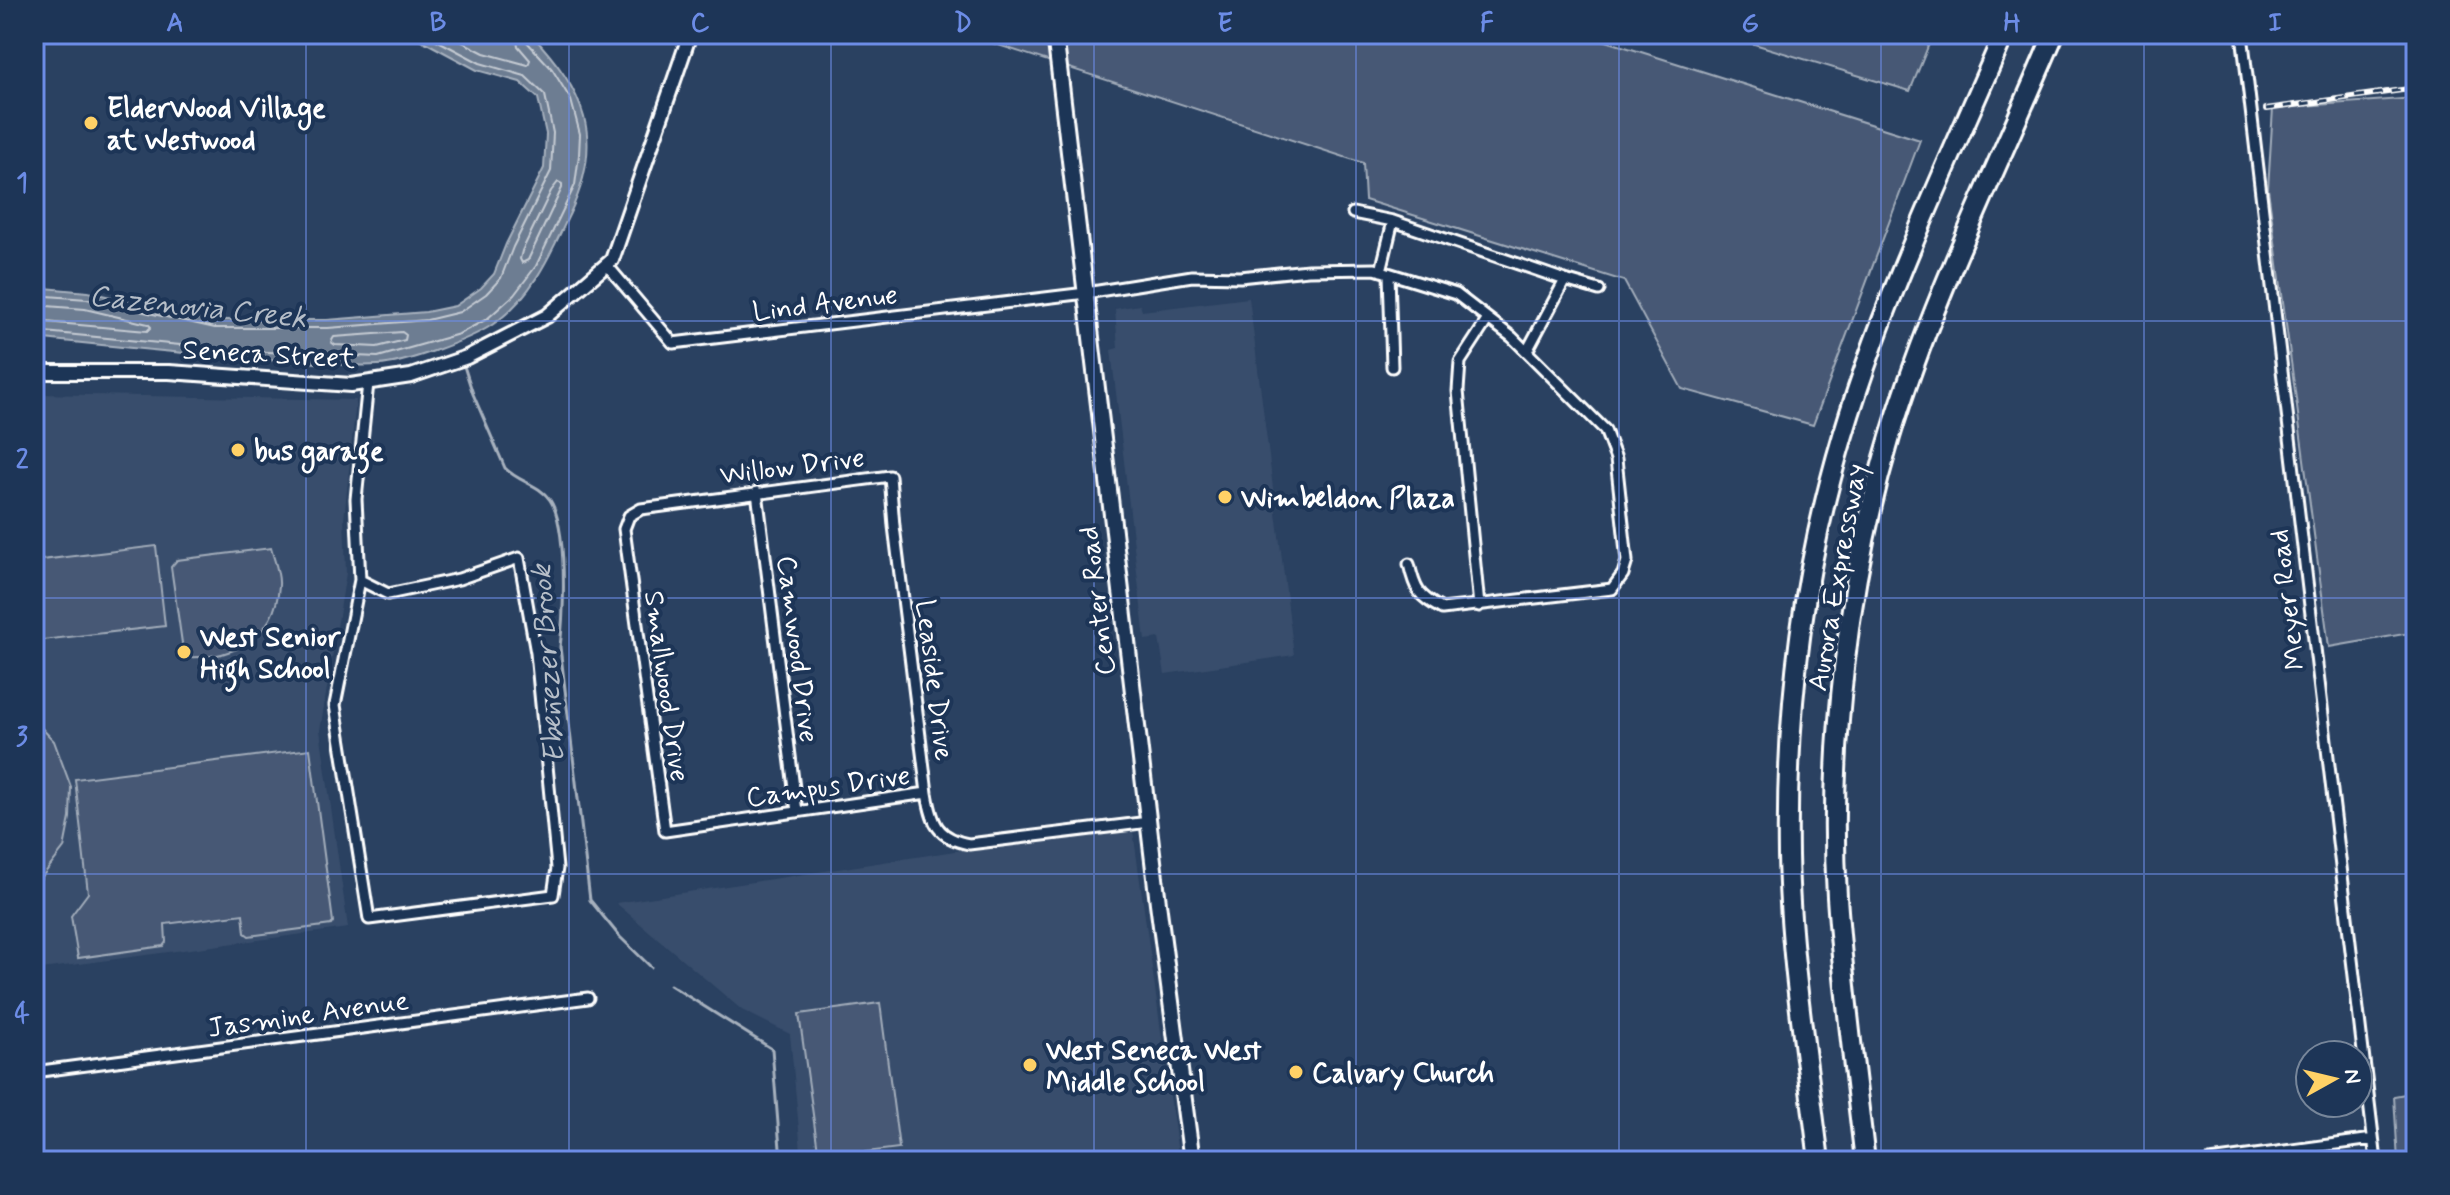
<svg xmlns="http://www.w3.org/2000/svg" width="2450" height="1195" font-family="Mynerve,sans-serif">
<rect width="100%" height="100%" fill="#2a4161"/>
<filter id="ink" filterUnits="userSpaceOnUse"><feTurbulence type="fractalNoise" baseFrequency=".0125" numOctaves="2"/><feDisplacementMap in="SourceGraphic" scale="16" xChannelSelector="R" yChannelSelector="G"/><feConvolveMatrix kernelMatrix="1 2 1 2 8 2 1 2 1" color-interpolation-filters="sRGB"/></filter>
<g filter="url(#ink)">
<path fill="#394e6c" d="M1249,298L1294,655L1165,674L1159,638L1145,640L1111,350L1118,348L1115,309L1140,305L1142,311Z
M34,394L356,400L344,519L346,573L320,730L348,928L34,970Z
M1132,824L1179,1161H802L790,1034L742,1010L616,903Z"/>
<path fill="#465975" stroke="#a2acba" stroke-width="2" d="M978,34H1584L1920,140L1813,425L1682,389L1624,281L1365,200L1363,163L977,38Z
M1721,34H1933L1910,91Z
M2416,98V632L2329,647L2268,189L2273,108Z
M156,546L165,626L34,641V561Z
M271,548C274,560 280,573 279,585C276,639 231,660 184,657L171,567L177,560Z
M34,720L54,741L71,787L70,818L64,848L34,887Z
M310,749L333,922L331,925L249,936L245,933L243,914L165,924L166,942L163,946L78,958L71,916L88,893L75,779Z
M880,1003L899,1148L819,1158L799,1014Z
M2416,1092V1161H2398L2394,1096Z"/>
<path fill="#6d7d92" stroke="#a7b1be" stroke-width="2" d="M410,34H531C584,91 606,138 570,213C551,254 531,299 492,325C469,340 404,364 378,365C352,367 325,363 299,362C211,357 122,347 34,338V287L88,292L215,320H327L426,312L455,306L481,288L494,274L506,244L544,168L546,134L538,98L520,82L477,70Z"/>
<g fill="none" stroke-linecap="round" stroke-linejoin="round">
<path stroke="#c5cbd3" stroke-width="2" d="M447,34L484,53L528,65L530,60L518,46L516,34
M558,182L562,184V188L528,260L522,263L520,259L522,251L551,191Z
M34,295L87,299L215,328H328L427,320L460,312L486,294L501,278L513,247L551,171L553,133L545,95L525,76L480,63L425,34
M34,305L85,309L148,324L151,327L147,331L34,321
M34,331L243,351L378,357L459,334L487,319L514,295L536,266L575,185L579,155L580,134L571,100L552,69L527,42L526,34
M402,332L406,335L405,340L377,347L335,345L331,342L334,337Z"/>
<path stroke="#a7b1be" stroke-width="3" d="M464,366L473,394L505,468C518,482 539,484 550,500C568,527 564,614 560,647L590,900L620,937L651,967
M670,985L772,1049L781,1161"/>
<g stroke="#fff" stroke-width="15">
<path id="minor" d="M2242,34L2376,1161
M1353,213L1393,221
M606,264L673,343L1086,293L1192,276L1240,277L1308,270L1375,269L1456,294L1512,337L1605,430L1616,459L1627,561L1623,574L1612,589L1442,609C1418,596 1415,590 1409,564
M1381,271L1393,221L1565,280L1527,351
M1389,274L1392,367
M1565,280L1599,290
M757,492L797,812
M360,580L388,594L459,579L519,558L536,653L557,868L553,895L369,919L335,705L360,580L356,499L368,383
M1479,606L1458,391L1460,362L1488,319
M927,793L665,831L624,529L629,516L641,509L890,476L894,526L927,793C932,823 937,838 969,844L1149,822
M34,1072L588,998
M2210,1161L2373,1139"/>
</g>
<g stroke="#fff" stroke-width="18">
<path id="tertiary" d="M34,372H169L351,385L411,376L467,357L502,339L547,316L612,260L690,34"/>
</g>
<g stroke="#fff" stroke-width="20">
<path id="secondary" d="M1055,34L1158,903L1192,1161"/>
</g>
<g stroke="#fff" stroke-width="24">
<path id="motorway" d="M1819,1161C1807,1060 1790,957 1788,855C1786,729 1799,600 1831,478C1871,324 1941,180 2004,34
M1865,1161C1855,1073 1843,985 1837,897C1828,751 1848,577 1890,437C1932,298 1998,167 2054,34"/>
</g>
<use href="#minor" stroke="#1d3557" stroke-width="9"/>
<use href="#tertiary" stroke="#1d3557" stroke-width="12"/>
<use href="#secondary" stroke="#1d3557" stroke-width="14"/>
<use href="#motorway" stroke="#1d3557" stroke-width="18"/>
<g stroke="#fff" stroke-width="6">
<path id="rail" d="M2266,109L2416,88"/>
</g>
<use href="#rail" stroke="#1d3557" stroke-width="3" stroke-dasharray="9" stroke-linecap="butt"/>
</g>
</g>
<path fill="none" stroke="#6c8ce6" stroke-width="2" stroke-opacity="0.55" d="M306,34V1161M569,34V1161M831,34V1161M1094,34V1161M1356,34V1161M1619,34V1161M1881,34V1161M2144,34V1161M34,321H2416M34,598H2416M34,874H2416"/>
<g fill="#ffd166" stroke="#1d3557" stroke-width="3">
<circle cx="91" cy="123" r="8"/>
<circle cx="238" cy="450" r="8"/>
<circle cx="1225" cy="497" r="8"/>
<circle cx="184" cy="652" r="8"/>
<circle cx="1030" cy="1065" r="8"/>
<circle cx="1296" cy="1072" r="8"/>
</g>
<g text-anchor="middle" stroke-width="8" stroke-linejoin="round" paint-order="stroke">
<g font-size="28" font-weight="bold" fill="#fff" stroke="#1d3557" text-anchor="start">
<text x="107" y="117">ElderWood Village<tspan x="107" dy="32">at Westwood</tspan></text>
<text x="254" y="460">bus garage</text>
<text x="1241" y="507">Wimbeldon Plaza</text>
<text x="200" y="646">West Senior<tspan x="200" dy="32">High School</tspan></text>
<text x="1046" y="1059">West Seneca West<tspan x="1046" dy="32">Middle School</tspan></text>
<text x="1312" y="1082">Calvary Church</text>
</g>
<g font-size="28" fill="#fff" stroke="#1d3557">
<text transform="translate(825 302) rotate(-7)" y="10">Lind Avenue</text>
<text transform="translate(269 353) rotate(3)" y="10">Seneca Street</text>
<text transform="translate(792 465) rotate(-7)" y="10">Willow Drive</text>
<text transform="translate(1836 577) rotate(-80)" y="10">Aurora Expressway</text>
<text transform="translate(2286 600) rotate(-97)" y="10">Meyer Road</text>
<text transform="translate(1096 601) rotate(-97)" y="10">Center Road</text>
<text transform="translate(799 649) rotate(83)" y="10">Camwood Drive</text>
<text transform="translate(936 680) rotate(83)" y="10">Leaside Drive</text>
<text transform="translate(668 686) rotate(82)" y="10">Smallwood Drive</text>
<text transform="translate(828 785) rotate(-8)" y="10">Campus Drive</text>
<text transform="translate(308 1013) rotate(-8)" y="10">Jasmine Avenue</text>
</g>
<g font-size="30" font-style="italic" fill="#b6bec8" stroke="#1d3557">
<text transform="translate(198 306) rotate(6)" y="10">Cazenovia Creek</text>
<text transform="translate(547 664) rotate(-94)" y="10">Ebenezer Brook</text>
</g>
</g>
<rect width="2450" height="1195" fill="none" stroke="#1d3557" stroke-width="88"/>
<g transform="translate(2334 1079) rotate(82)"><circle r="38" fill="#1d3557" stroke="#77869a" stroke-width="2"/>
<path d="M0-6L14 30L0 20L-14 30Z" fill="#ffd166"/>
<text y="-12" font-size="22" font-weight="bold" text-anchor="middle" fill="#ffffff">N</text>
</g>
<rect x="44" y="44" width="2362" height="1107" fill="none" stroke="#6c8ce6" stroke-width="3"/>
<g font-size="26" text-anchor="middle" font-weight="bold" fill="#6c8ce6">
<text x="175" y="31">A</text>
<text x="438" y="31">B</text>
<text x="700" y="31">C</text>
<text x="963" y="31">D</text>
<text x="1225" y="31">E</text>
<text x="1487" y="31">F</text>
<text x="1750" y="31">G</text>
<text x="2012" y="31">H</text>
<text x="2275" y="31">I</text>
<text x="22" y="191">1</text>
<text x="22" y="468">2</text>
<text x="22" y="745">3</text>
<text x="22" y="1022">4</text>
</g>
</svg>
